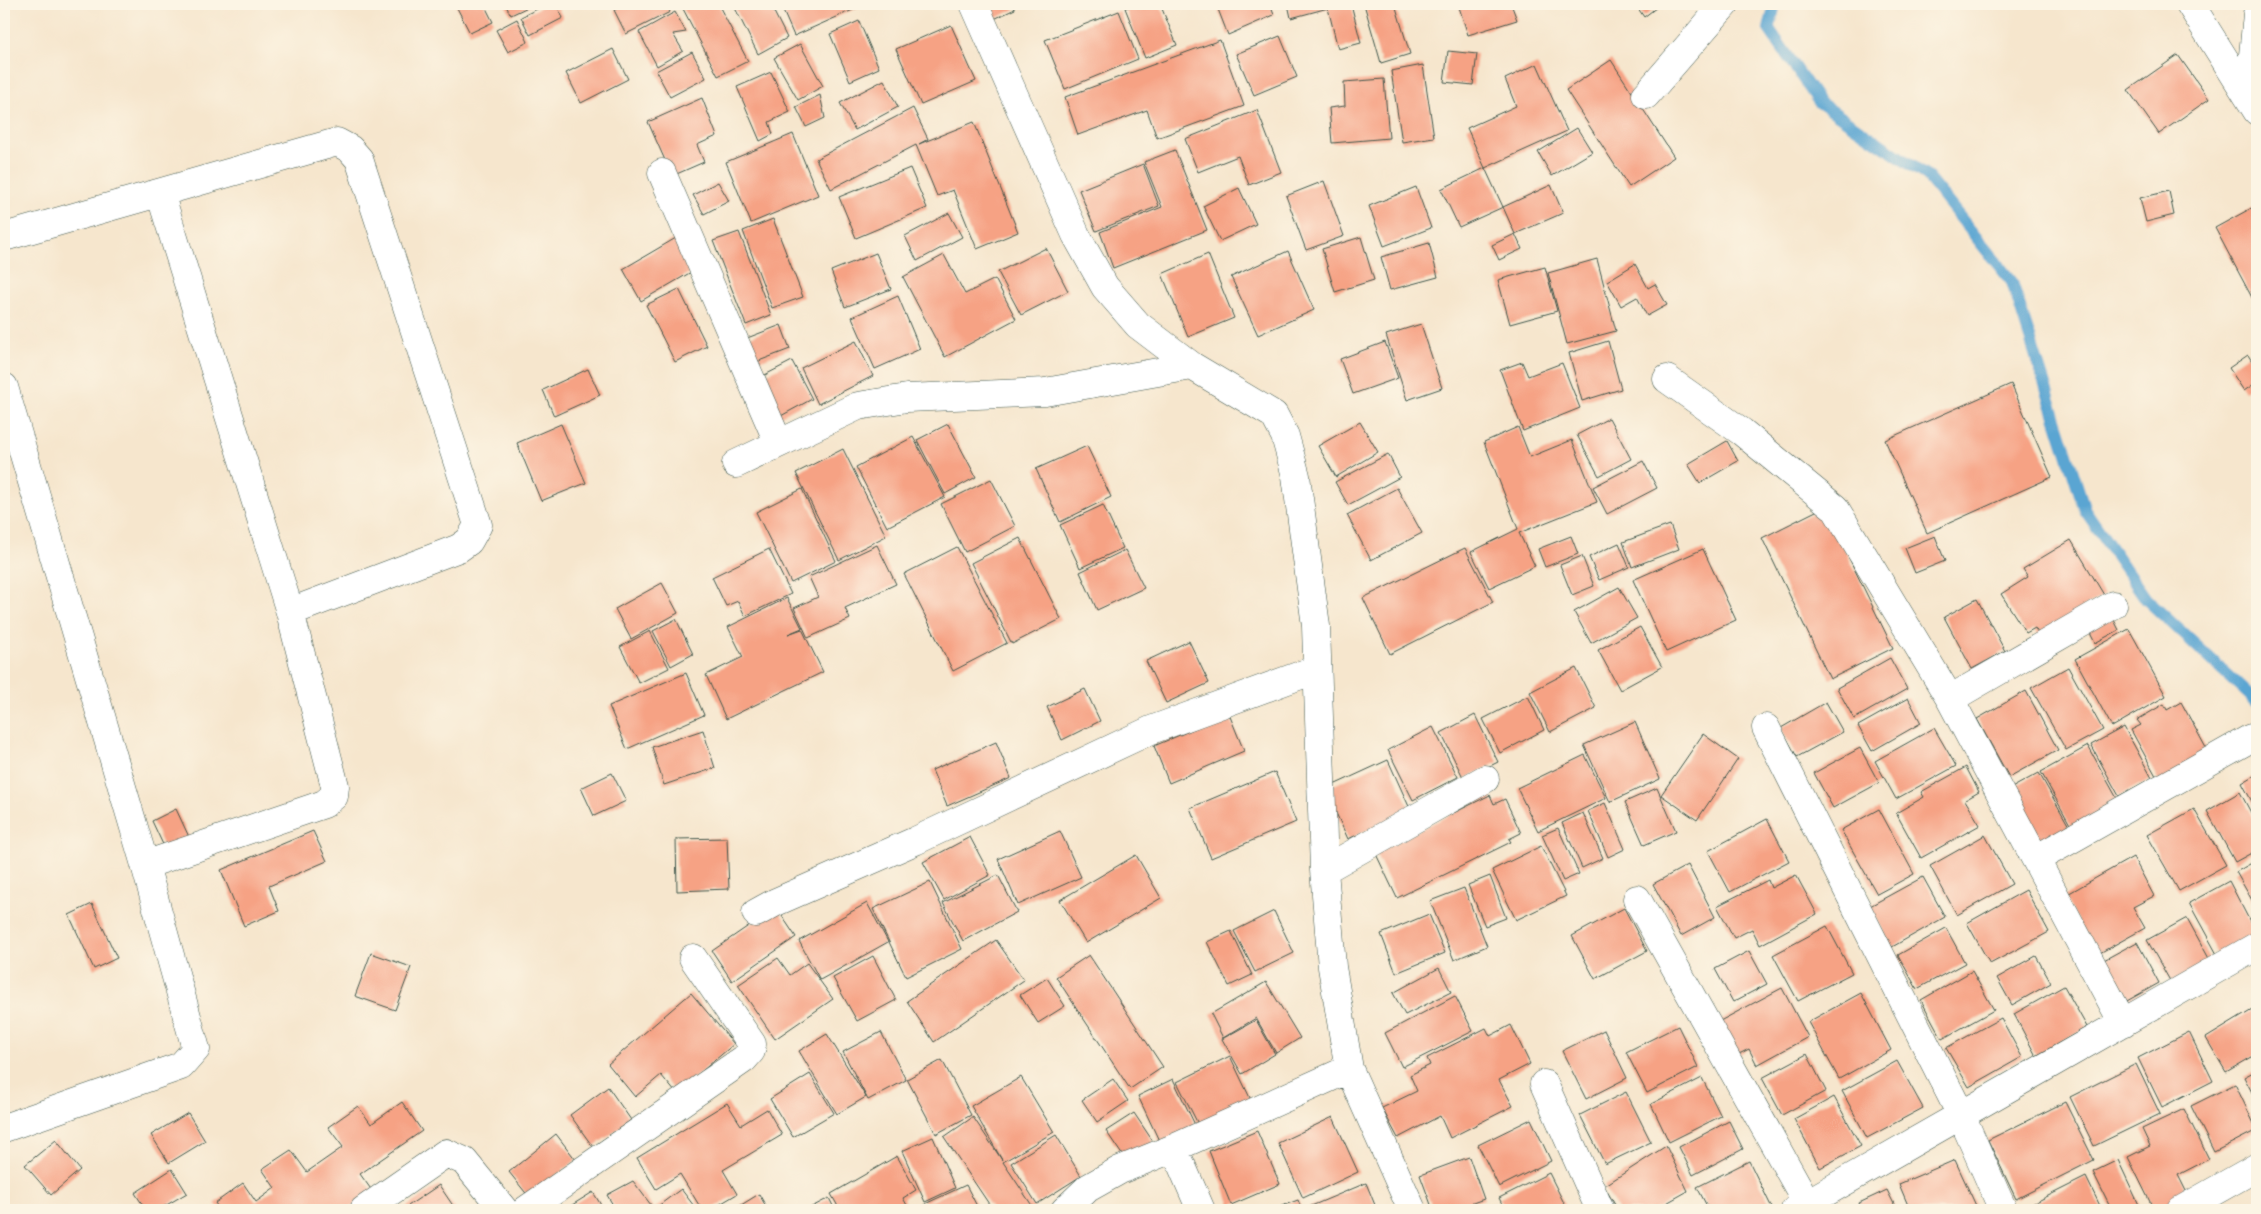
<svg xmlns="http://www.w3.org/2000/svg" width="2261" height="1214" font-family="Mali,sans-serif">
<rect width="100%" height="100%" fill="#fcf5e5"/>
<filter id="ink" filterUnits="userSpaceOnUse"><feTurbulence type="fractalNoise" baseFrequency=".02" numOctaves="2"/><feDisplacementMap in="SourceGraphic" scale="10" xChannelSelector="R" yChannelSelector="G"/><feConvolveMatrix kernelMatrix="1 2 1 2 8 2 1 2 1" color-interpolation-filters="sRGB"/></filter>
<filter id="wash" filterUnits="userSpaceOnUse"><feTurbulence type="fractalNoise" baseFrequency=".0096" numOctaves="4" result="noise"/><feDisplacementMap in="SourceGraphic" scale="20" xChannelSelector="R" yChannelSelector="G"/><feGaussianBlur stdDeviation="1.12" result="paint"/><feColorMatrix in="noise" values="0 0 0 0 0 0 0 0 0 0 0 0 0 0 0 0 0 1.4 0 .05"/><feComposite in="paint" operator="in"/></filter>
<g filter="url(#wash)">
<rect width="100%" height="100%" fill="#f6e6cd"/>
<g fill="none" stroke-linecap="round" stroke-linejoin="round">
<path stroke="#5aa5d2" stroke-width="12" d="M1775,4L1769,29L1819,102L1927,176L2012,282L2085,510L2146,599L2257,702"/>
</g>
<g id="blocks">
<path fill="#f6a284" d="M455,4H484L493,22L470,33Z
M505,4H532V5L511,15Z
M547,4H556L563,18L530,35L521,17Z
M628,4H666L670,12L626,34L614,10Z
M683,4H718L748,61L718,76L681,5Z
M733,4H770L787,38L758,54Z
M780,4H863L864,5L794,36Z
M984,4H1013L1015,9L992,20Z
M1136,4H1160L1177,45L1145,58L1125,8Z
M1216,4H1270L1274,15L1228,35Z
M1288,4H1351L1361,43L1338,49L1328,8L1291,18Z
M1364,4H1395L1410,54L1381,63Z
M1458,4H1511L1517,20L1468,35Z
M1635,4H1661L1644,17Z
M1119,11L1138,59L1065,89L1045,40Z
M675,12L686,32L673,34L683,51L657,66L639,32Z
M517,19L528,42L508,52L496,30Z
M859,21L879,68L850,81L830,34Z
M951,25L976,81L921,105L896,49Z
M1280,36L1297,77L1254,95L1236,54Z
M1220,40L1244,106L1157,138L1147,110L1078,135L1065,97Z
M800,44L823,86L798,100L774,58Z
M613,49L628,79L581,103L566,73Z
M1448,51L1477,54L1473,85L1444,82Z
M692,52L706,78L670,97L656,71Z
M2178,55L2209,99L2159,134L2128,90Z
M1611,60L1674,157L1629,187L1566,90Z
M1537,64L1567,131L1485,168L1467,128L1516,106L1505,79Z
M1423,65L1434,137L1402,142L1391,71Z
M771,72L790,112L769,122L773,134L760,141L737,87Z
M1384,79L1389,138L1332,143L1329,108L1345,106L1344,82Z
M884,80L898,107L855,130L840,103Z
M820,95L825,118L806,127L796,107Z
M702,98L717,136L697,145L704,162L672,176L648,122Z
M913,108L928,139L919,144L974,122L1018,232L977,249L953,190L937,196L916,145L831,189L816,159Z
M1257,110L1281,172L1249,185L1238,156L1198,172L1185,139Z
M1577,128L1592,152L1552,176L1538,152Z
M793,134L818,195L751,223L726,162Z
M1175,150L1207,230L1113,268L1100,232L1162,207L1144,162Z
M1143,164L1159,206L1096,231L1079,190Z
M910,168L927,208L856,238L839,197Z
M1485,168L1503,207L1459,227L1441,189Z
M1324,181L1344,236L1306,250L1286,196Z
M718,182L729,201L704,214L693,195Z
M1551,185L1563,213L1515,234L1522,249L1499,260L1492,245L1515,234L1503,207Z
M1416,187L1431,228L1384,246L1369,206Z
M1239,188L1256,224L1220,241L1203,206Z
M2169,191L2174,215L2146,222L2140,198Z
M2257,205V307L2215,228Z
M949,213L962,237L917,261L905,236Z
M773,219L803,297L772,308L743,231Z
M739,232L771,315L746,325L713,241Z
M681,235L700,267L641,301L623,269Z
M1361,237L1374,280L1335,292L1322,249Z
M1429,243L1438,277L1390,290L1381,257Z
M1046,248L1068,291L1021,315L998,272Z
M1288,251L1314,310L1258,335L1231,277Z
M876,253L891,289L845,307L831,271Z
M1208,254L1234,318L1188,337L1162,274Z
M944,255L965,294L995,279L1016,319L945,357L903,277Z
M1597,259L1616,331L1567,344L1548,273Z
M1635,264L1648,288L1655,284L1667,305L1647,316L1637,297L1621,306L1607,281Z
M1545,267L1557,311L1510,324L1498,280Z
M679,289L707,346L675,362L646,305Z
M898,296L920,349L875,369L852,317Z
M1421,324L1442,388L1407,400L1386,335Z
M781,325L790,349L751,364L742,340Z
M856,341L873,376L818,404L801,368Z
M1608,341L1621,389L1582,401L1569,353Z
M1385,342L1398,378L1353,394L1340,359Z
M2248,355L2257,369V382L2244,391L2229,368Z
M792,361L812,399L779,417L759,378Z
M1522,362L1528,376L1562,363L1580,408L1523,431L1500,370Z
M588,369L600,395L554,416L543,390Z
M2011,384L2052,477L1927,533L1885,440Z
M1609,418L1631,459L1599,476L1577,435Z
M1360,422L1378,452L1336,477L1318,446Z
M561,424L586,483L541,501L517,443Z
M948,424L976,477L945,494L917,440Z
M1518,427L1530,457L1572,440L1597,502L1519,533L1535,566L1489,588L1471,552L1518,529L1484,442Z
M913,437L945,497L887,527L856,467Z
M1727,441L1738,461L1700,483L1688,464Z
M1087,446L1111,497L1060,522L1036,469Z
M843,449L886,536L839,560L796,473Z
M1388,454L1400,477L1348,505L1335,482Z
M1643,461L1657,488L1607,514L1593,487Z
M991,479L1015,526L965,552L941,504Z
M1397,488L1422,533L1371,560L1347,515Z
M802,489L836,561L791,583L756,512Z
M1103,505L1123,548L1080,568L1060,525Z
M1824,507L1893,648L1830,679L1762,538Z
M1670,525L1679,549L1632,567L1623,542Z
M1571,536L1578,554L1545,567L1538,549Z
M1935,536L1945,561L1915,573L1905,548Z
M1020,538L1061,619L1012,644L971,563Z
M2071,540L2104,595L2039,635L2035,628L2026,633L2001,594L2028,577L2023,569Z
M1619,543L1629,567L1599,580L1589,557Z
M877,545L896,584L845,608L850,619L808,638L794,608L818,597L809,577Z
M957,547L1007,643L953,671L904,574Z
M1465,548L1493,602L1390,654L1363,598Z
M769,549L791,594L745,616L738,601L726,606L712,577Z
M1703,549L1736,620L1666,652L1633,580Z
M1125,550L1144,588L1097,610L1080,572Z
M1582,556L1594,586L1572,595L1560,565Z
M662,583L678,613L631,639L615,609Z
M1619,587L1637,618L1591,643L1574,612Z
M787,598L802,628L788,634L802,629L823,672L726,719L706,675L743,657L728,627Z
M1977,599L2005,651L1972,669L1944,617Z
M2111,614L2119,630L2095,643L2087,627Z
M676,619L693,654L671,666L653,631Z
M1640,627L1662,667L1620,690L1598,650Z
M2129,629L2166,696L2112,727L2075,659Z
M650,631L669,668L639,683L620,647Z
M1189,641L1209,683L1166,703L1146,661Z
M1890,658L1907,689L1854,719L1837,688Z
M2068,667L2103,730L2066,750L2031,688Z
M1576,668L1596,708L1550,732L1530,692Z
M686,673L704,715L627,749L609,706Z
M1085,689L1100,721L1062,740L1047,707Z
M2026,691L2058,750L2009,777L1977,719Z
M1528,696L1544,730L1500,753L1483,719Z
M1908,698L1921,723L1872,751L1858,726Z
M1826,702L1843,732L1797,757L1781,728Z
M2181,702L2211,757L2161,785L2131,730L2141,725L2137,720L2164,704L2167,710Z
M1229,714L1244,751L1169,783L1154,746Z
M1475,715L1498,762L1464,779L1441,733Z
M1635,722L1660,779L1610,802L1584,745Z
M1433,727L1458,777L1413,800L1388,750Z
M2124,727L2152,778L2119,796L2091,745Z
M1934,728L1956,766L1896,799L1875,761Z
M703,730L715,768L664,785L652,747Z
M1703,734L1738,759L1697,820L1661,795Z
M996,742L1011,778L947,806L932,770Z
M2088,746L2119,802L2072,828L2041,772Z
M1860,748L1879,783L1833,808L1814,773Z
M1585,755L1606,798L1538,831L1517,788Z
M1388,760L1411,811L1348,839L1325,789Z
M1966,767L1979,792L1965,800L1980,825L1921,858L1896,813L1924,797L1921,792Z
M1275,772L1296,822L1211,858L1190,808Z
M612,773L626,801L594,816L581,788Z
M2039,773L2070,828L2037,847L2006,791Z
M2257,774V811L2242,783Z
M1657,788L1676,831L1644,845L1625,802Z
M2240,792L2257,824V850L2235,862L2207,811Z
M1490,795L1494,804L1505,799L1521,833L1509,839L1511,842L1397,898L1375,852Z
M1605,803L1625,849L1608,857L1588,811Z
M176,809L190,839L166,851L152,821Z
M1879,809L1914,874L1877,894L1841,830Z
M2194,809L2226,865L2179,891L2147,835Z
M1583,813L1603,858L1582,868L1562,823Z
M1767,819L1789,861L1730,892L1708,851Z
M1558,828L1579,874L1563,881L1542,835Z
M313,831L327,861L269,886L279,911L244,926L221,870Z
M1060,831L1081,877L1018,905L998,859Z
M1985,835L2012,884L1957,915L1930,866Z
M970,837L990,875L944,900L923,862Z
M727,838L729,889L677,891L676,839Z
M1541,846L1566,896L1516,920L1492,870Z
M1136,855L1161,898L1086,943L1060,900Z
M2133,857L2154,896L2133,907L2145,928L2096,955L2064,896Z
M2257,860V909L2236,872Z
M1688,865L1715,917L1681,936L1653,884Z
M998,875L1017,912L963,941L943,903Z
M1796,875L1817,914L1760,945L1752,929L1734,938L1717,906L1768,880L1771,888Z
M1490,876L1506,918L1485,926L1468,885Z
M1923,877L1945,917L1892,947L1870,906Z
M2229,881L2257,935L2218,956L2189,903Z
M930,882L962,949L906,977L873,909Z
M1464,888L1487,946L1454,960L1430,901Z
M2026,890L2049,932L1990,964L1967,923Z
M867,903L888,942L820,980L799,941Z
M92,904L117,958L94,969L69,915Z
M776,907L796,937L732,981L712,951Z
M1624,908L1647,951L1595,979L1572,936Z
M1274,911L1294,953L1255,972L1234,931Z
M1429,914L1445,953L1396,973L1381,934Z
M2187,918L2212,964L2173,986L2147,940Z
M1827,926L1852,973L1798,1001L1773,955Z
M1946,928L1965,963L1917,989L1898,955Z
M1231,931L1252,975L1229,986L1207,942Z
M996,940L1024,980L934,1042L907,1001Z
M2137,942L2159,983L2125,1002L2102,961Z
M1749,951L1767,984L1733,1002L1715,969Z
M371,953L411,967L395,1010L355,996Z
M1089,955L1163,1067L1130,1089L1056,977Z
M873,956L896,1000L857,1021L833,978Z
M2036,956L2051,983L2012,1005L1997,978Z
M778,958L790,975L807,963L833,999L775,1039L738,985Z
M1439,968L1451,992L1405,1015L1393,993Z
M1972,971L1994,1010L1942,1039L1921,1000Z
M1047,978L1065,1006L1038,1023L1020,995Z
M1266,982L1300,1038L1276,1053L1256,1018L1223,1038L1211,1014Z
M2064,986L2087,1027L2036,1056L2014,1014Z
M1782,988L1808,1037L1757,1065L1749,1049L1737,1055L1720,1021Z
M691,993L734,1044L676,1093L661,1075L635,1097L608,1064Z
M1861,993L1891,1050L1839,1079L1808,1022Z
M1455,996L1473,1031L1402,1067L1385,1033Z
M2257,1007V1054L2226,1072L2206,1038Z
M2001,1018L2022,1057L1969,1087L1946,1048Z
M1256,1020L1275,1054L1242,1074L1222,1039Z
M1511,1025L1530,1064L1499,1080L1513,1106L1450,1138L1440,1116L1398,1138L1382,1108L1417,1091L1410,1075L1430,1065L1427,1058L1486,1028L1490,1036Z
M1678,1026L1698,1067L1647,1093L1626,1052Z
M1604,1030L1627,1078L1586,1099L1562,1051Z
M881,1032L906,1080L868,1100L843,1052Z
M2189,1032L2213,1081L2162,1107L2138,1058Z
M827,1034L866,1097L837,1114L799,1051Z
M1807,1054L1826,1091L1782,1115L1762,1078Z
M1230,1056L1251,1100L1199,1126L1177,1082Z
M942,1060L971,1115L936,1134L907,1079Z
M1897,1061L1923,1108L1867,1138L1842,1091Z
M2136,1064L2160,1114L2094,1146L2070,1097Z
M2257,1070V1102L2244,1077Z
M810,1074L834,1113L793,1137L770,1099Z
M1021,1077L1054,1132L1003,1162L1035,1210H993L944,1137L973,1117L1002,1160L971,1106Z
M1702,1078L1721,1116L1669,1142L1651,1104Z
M1113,1079L1128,1101L1097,1122L1082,1100Z
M1173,1079L1197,1129L1162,1147L1138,1096Z
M2235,1084L2257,1130L2214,1152L2191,1106Z
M608,1087L631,1120L593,1147L570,1115Z
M1626,1092L1651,1142L1605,1164L1580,1115Z
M1834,1097L1861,1146L1820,1168L1794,1119Z
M402,1102L422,1131L360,1174L373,1192L347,1210H326L323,1205L315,1210H220L215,1203L243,1183L256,1202L275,1188L262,1169L291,1150L307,1172L343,1147L328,1127L358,1106L371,1124Z
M2065,1102L2094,1160L2016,1199L1988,1140Z
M727,1103L741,1125L767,1109L782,1135L723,1170L737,1194L710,1210H702L680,1174L656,1189L637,1158Z
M2184,1109L2209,1159L2178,1175L2189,1197L2162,1210H2154L2128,1157L2150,1146L2142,1129Z
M188,1113L205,1141L169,1163L151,1135Z
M1134,1113L1154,1143L1127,1162L1106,1131Z
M1333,1117L1358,1172L1303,1198L1278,1143Z
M1531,1119L1551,1161L1499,1187L1478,1145Z
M1729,1121L1743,1149L1693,1175L1679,1147Z
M1257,1131L1280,1184L1231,1205L1209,1151Z
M556,1134L576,1160L529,1197L509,1172Z
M1056,1135L1081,1176L1037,1204L1011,1163Z
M933,1137L955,1188L925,1202L902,1151Z
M56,1140L80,1170L51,1195L25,1165Z
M1666,1146L1688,1191L1654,1210H1618L1604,1186Z
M897,1156L916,1190L903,1198L908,1207L903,1210H840L831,1194Z
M1469,1157L1484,1199L1453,1210H1433L1420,1175Z
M1955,1160L1978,1210H1910L1899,1184Z
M2118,1160L2141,1209L2139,1210H2112L2093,1172Z
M1749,1161L1772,1208L1769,1210H1709L1697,1187Z
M172,1169L187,1193L158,1210H146L135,1193Z
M1549,1173L1567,1209L1505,1210L1499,1198Z
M2086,1177L2102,1210H2020Z
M633,1181L654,1209L616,1210L607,1195Z
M1366,1183L1377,1210H1311L1309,1207Z
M439,1185L456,1210H402Z
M966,1185L979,1210H927L925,1204Z
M681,1189L697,1210H654V1209Z
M1887,1190L1897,1210H1862L1859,1203Z
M593,1192L604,1210H564Z
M759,1194L768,1210H733Z
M829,1198L835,1210H806Z
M1298,1200L1302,1210H1271Z"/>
</g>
</g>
<g filter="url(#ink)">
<use href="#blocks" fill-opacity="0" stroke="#3f564b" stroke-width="1"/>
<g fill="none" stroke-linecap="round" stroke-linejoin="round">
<g stroke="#3f564b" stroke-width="29">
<path id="minor" d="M974,4L1076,235L1105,287L1138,325L1192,366L1274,415L1285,436L1296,476L1316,626L1324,870L1332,967L1349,1069L1412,1210
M2190,4L2257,111
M1646,95L1725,4
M2249,97L2257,14
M662,173L778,442
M160,193L290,612
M4,237L337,142L350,149L359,159L478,525L469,541L459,548L290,612L335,786L334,796L324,804L145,865L196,1049L181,1066L4,1128
M1667,379L1742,432L1835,508L1950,699L2123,1023
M4,387L145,865
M736,464L858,406L907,398L1045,392L1192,366
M1950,699L2113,605
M1766,728L1961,1115L2003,1210
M2036,859L2251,738
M1324,870L1485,779
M1637,899L1811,1210
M756,913L776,902L915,841L1151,730L1317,669
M1544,1084L1600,1210
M1174,1148L1201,1210
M364,1210L446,1153L464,1161L504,1210
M526,1210L744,1059L751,1051L752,1044L693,958
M1065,1210L1088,1188L1120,1170L1174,1148L1349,1069
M1795,1210L2257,946
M2181,1210L2257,1167"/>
</g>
<use href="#minor" stroke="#fff" stroke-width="28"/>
</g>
</g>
<rect width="2261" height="1214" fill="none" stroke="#fcf5e5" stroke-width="20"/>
</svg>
